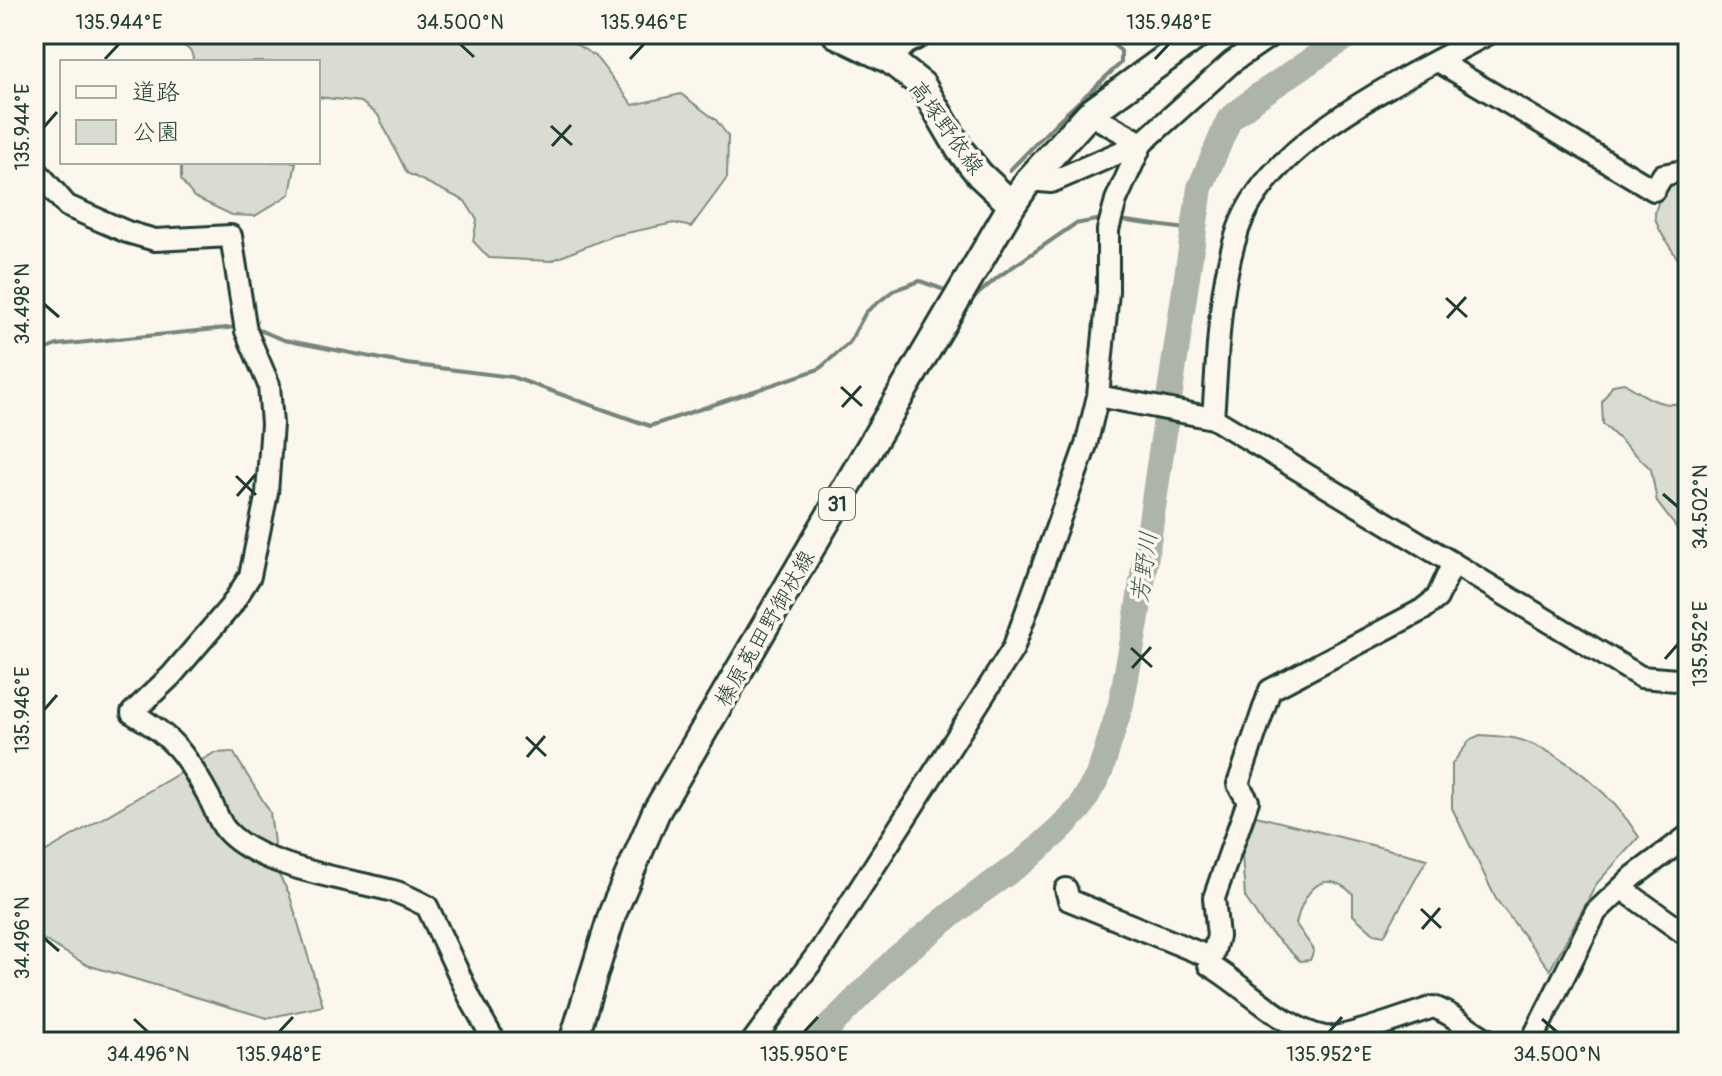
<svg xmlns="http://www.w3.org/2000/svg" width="1722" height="1076" font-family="Pangolin,'Klee One',sans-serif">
<rect width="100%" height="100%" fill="#fbf7ec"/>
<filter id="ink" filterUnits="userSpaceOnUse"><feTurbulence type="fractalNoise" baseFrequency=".0125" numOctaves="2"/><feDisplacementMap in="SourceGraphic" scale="16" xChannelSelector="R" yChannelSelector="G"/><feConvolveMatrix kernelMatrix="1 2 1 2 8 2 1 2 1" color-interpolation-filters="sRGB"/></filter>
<g filter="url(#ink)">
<path fill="#dbdcd1" stroke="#7d8c82" stroke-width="2" d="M166,34H559L595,56L633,105L681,94L716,120L728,136L727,178L691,227L674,223L612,236L551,261L489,258L473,241L477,220L465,201L407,173L378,115L361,102L318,97V62H194L191,51Z
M181,162H296L290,194L255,216L232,215L194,197L181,180Z
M1688,173V209L1686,213L1688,218V276C1681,260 1653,228 1655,213C1657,203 1663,191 1667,182Z
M1624,383C1644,395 1664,412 1688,400V543L1657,502L1651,469L1603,424L1602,402L1613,385Z
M1480,735C1494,736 1511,736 1524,741C1570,757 1614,797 1639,837L1597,883L1550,970L1496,899L1452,808V764L1471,739Z
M233,752L270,812L278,874L289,893L323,1006L267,1018L87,965L34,934V863L43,853L214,753Z
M1256,816L1427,859L1384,936L1374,934L1353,915V894C1322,865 1303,893 1296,924L1314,950L1310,960L1300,961L1264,926L1245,897L1242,854Z"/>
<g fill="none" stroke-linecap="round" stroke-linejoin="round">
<path stroke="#74847b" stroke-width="4" d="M1010,170L1060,119L1121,63V51L1100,34
M1119,220L1193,230
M971,295H977L998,277L1075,224L1102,219
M254,328L284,340L407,364L512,377L650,426L819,369L849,343L866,312L894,290L920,281L950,292
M34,354L57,345L237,327"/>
<path stroke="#adb4aa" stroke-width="26" d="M814,1042L897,958L976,895L1024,861L1059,830L1080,808L1100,772L1121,704L1136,623L1200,188L1229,120L1257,97L1350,34"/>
<g stroke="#1f3d34" stroke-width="26">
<path id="minor" d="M890,60L906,44L925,34
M1438,61L1654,190L1663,175L1688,170
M1089,114L1142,143
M34,168L67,206L127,232L155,240L231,236L246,331L269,385L272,424L267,493L250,576L231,606L171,676L132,713C174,737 186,755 209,797C214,808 219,822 226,830C258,867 347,879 393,891C405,894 416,901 427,906L471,1000L495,1042
M1029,180L1051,182L1142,143
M1098,396L1213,418L1641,677L1688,681
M1213,418C1218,356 1218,289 1238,230C1268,140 1409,76 1488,34
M1621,888L1688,936
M1066,889L1069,900L1212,958L1218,936L1214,898L1248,801L1238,784L1270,690L1422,610L1437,598L1453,563
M1209,965C1244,985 1285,1030 1325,1037C1342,1040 1412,1014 1433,1007C1453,1013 1472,1033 1492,1042
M752,1042L822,948L1013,649L1086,445L1098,396L1108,292V230L1116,200L1142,143L1232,62L1273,34
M1531,1042L1596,912L1634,876L1688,836"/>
</g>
<g stroke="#1f3d34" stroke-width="32">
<path id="major" d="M836,34L890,60L922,85L960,150L980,175L1012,205
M573,1042L613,912L656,812L1012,205L1029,180L1089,114L1199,34"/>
</g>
<use href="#minor" stroke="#fbf7ec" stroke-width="20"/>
<use href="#major" stroke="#fbf7ec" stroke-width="26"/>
</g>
</g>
<path fill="none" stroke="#1f3d34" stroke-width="3" d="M460,44L474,57M105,59L119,44M630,59L644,44M1155,59L1169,44M551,126L572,145M44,127L57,112M552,146L571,125M1446,298L1467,317M44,304L59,317M1447,318L1466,297M841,387L862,406M842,407L861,386M236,476L256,495M1663,494L1678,507M237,496L255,475M1131,648L1152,667M1665,659L1678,644M1132,668L1151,647M44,710L57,695M526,737L546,756M527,757L545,736M1421,909L1441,928M1422,929L1440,908M44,938L59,951M134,1019L148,1032M1542,1019L1557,1032M279,1032L293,1017M804,1032L818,1017M1329,1032L1342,1017"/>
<g text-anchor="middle" stroke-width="7" stroke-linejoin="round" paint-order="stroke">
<rect fill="#fbf7ec" stroke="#61756b" stroke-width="2" x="819" y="488" width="36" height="32" rx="6"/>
<g font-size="20" font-weight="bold" fill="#1f3d34">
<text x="837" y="511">31</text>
</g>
<g font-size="22" fill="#1f3d34" stroke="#fbf7ec">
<text transform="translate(947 127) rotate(54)" y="8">高塚野依線</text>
<text transform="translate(764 628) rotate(-60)" y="8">榛原菟田野御杖線</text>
</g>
<g font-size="24" font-style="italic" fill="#425b52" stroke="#fbf7ec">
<text transform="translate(1144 567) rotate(-82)" y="8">芳野川</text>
</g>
</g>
<rect width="1722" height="1076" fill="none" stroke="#fbf7ec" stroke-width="88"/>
<rect x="60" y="60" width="260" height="104" fill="#fbf7ec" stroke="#a3ada2" stroke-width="2"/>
<rect x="76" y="86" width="40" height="12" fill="#fbf7ec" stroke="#a3ada2" stroke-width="2"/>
<text x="132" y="100" font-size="24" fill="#1f3d34">道路</text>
<rect x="76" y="120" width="40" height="24" fill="#dbdcd1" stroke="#a3ada2" stroke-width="2"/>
<text x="132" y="140" font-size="24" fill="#1f3d34">公園</text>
<rect x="44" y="44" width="1634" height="988" fill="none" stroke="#1f3d34" stroke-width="3"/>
<g font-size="20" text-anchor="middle" fill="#1f3d34">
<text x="119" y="29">135.944°E</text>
<text x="460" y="29">34.500°N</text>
<text x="644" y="29">135.946°E</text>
<text x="1169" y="29">135.948°E</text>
<text transform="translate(22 127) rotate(-90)" y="7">135.944°E</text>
<text transform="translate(22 304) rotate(-90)" y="7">34.498°N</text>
<text transform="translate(1700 507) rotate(-90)" y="7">34.502°N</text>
<text transform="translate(1700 644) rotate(-90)" y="7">135.952°E</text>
<text transform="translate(22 710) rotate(-90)" y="7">135.946°E</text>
<text transform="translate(22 938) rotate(-90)" y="7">34.496°N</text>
<text x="148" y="1061">34.496°N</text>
<text x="279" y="1061">135.948°E</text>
<text x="804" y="1061">135.950°E</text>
<text x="1329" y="1061">135.952°E</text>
<text x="1557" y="1061">34.500°N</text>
</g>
</svg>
